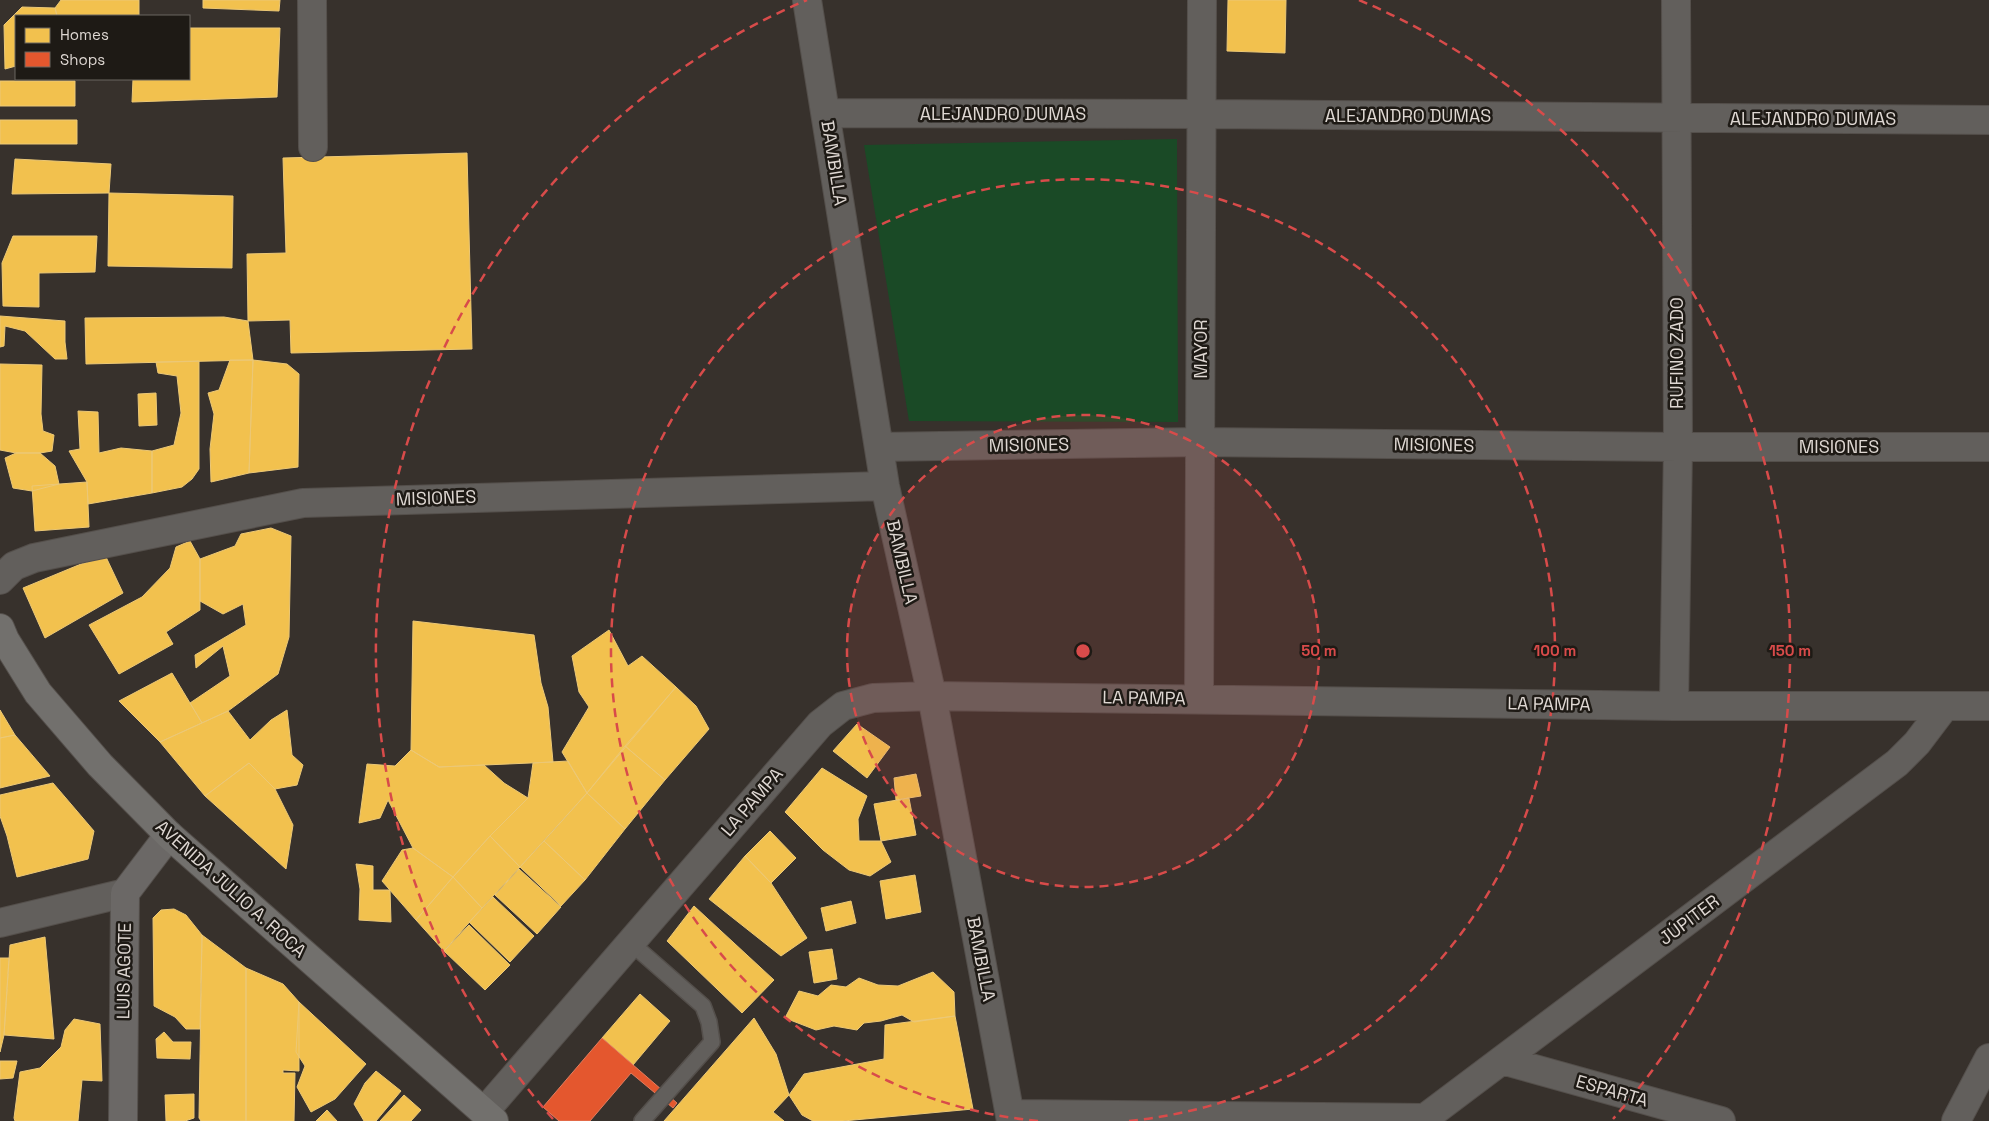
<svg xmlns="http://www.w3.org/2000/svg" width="1989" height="1121" font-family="'Space Grotesk',sans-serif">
<rect width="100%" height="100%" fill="#37312c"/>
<path fill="#1a4a26" d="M1177,139L1178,422L909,421L864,145Z"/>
<path fill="#f2c14e" stroke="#ecc876" d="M61,0H139V16H57L55,8Z
M203,0H280L279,11L203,8Z
M1228,0H1286L1285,53L1227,51Z
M22,7L55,8L57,16H16V66L5,69L4,25Z
M189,28H280L277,97L132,102L133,79H189Z
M0,81H75V106H0Z
M0,120H77V144H0Z
M467,153L472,349L291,353L290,320L248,321L247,254L286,253L283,158Z
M15,159L111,164L109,193L12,194Z
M109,193L233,196L232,268L108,266Z
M13,236H97L95,272L39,273V307L3,306L2,263Z
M0,316L65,321V342L67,359H55L25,331L5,326L4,346L0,347Z
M224,317L248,321L253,360L86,364L85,318Z
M230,360H253L249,473L211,482L210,449L214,414L208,393L219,390Z
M253,360L287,364L299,374L298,467L249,473Z
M199,361V469L192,479L182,487L152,493V451L174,445L181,413L177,376L158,373L156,362Z
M0,364L42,365L41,414L43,431L54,435L52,451L40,453H16L0,450Z
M156,393L157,425L139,426L138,394Z
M78,411L98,412L99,453L121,448L152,451V493L88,504L87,482L69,451L80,449Z
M16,453H40L55,466L59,484L32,491L13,488L5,458Z
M87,482L89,527L35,531L32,486Z
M271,528L291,536L289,637L278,674L228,711L202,723L190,703L230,676L223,646L196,668L195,655L246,625L243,604L223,614L200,601V559L235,546L241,534Z
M190,541L200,559V610L166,632L173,644L119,674L89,625L142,597L170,568L176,547Z
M106,557L123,593L45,638L23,588L81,564Z
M413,621L534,635L541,683L548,707L553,762L439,767L411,750Z
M609,630L628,666L642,656L676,687L587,793L562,752L589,707L579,692L572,656Z
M172,673L202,723L160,742L119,701Z
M676,687L696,706L709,729L665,780L625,746Z
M0,710L15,735L0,738Z
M287,710L292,755L303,765L297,785L275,789L249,763L205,796L160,742L228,711L250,740L271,720Z
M857,724L890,747L867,778L833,751Z
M15,735L50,776L0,788V738Z
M625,746L665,780L625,829L587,793Z
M411,750L439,767L484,765L504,783L528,798L490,836L453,877L413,848L388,800L380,818L359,823L367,764L395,766Z
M568,761L587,793L520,867L490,836L528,798L533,763Z
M249,763L275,789L293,825L286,869L205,796Z
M822,768L867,796L858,819L859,841H881L891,862L870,876L849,870L823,850L785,812Z
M916,774L921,796L896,800L894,778Z
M53,783L94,831L88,859L17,877L7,836L0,816V795Z
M587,793L625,829L585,880L544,841Z
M909,798L916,835L881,841L874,804Z
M770,831L796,858L771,883L745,856Z
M490,836L520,867L482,908L453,877Z
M544,841L585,880L561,906L520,867Z
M413,848L453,877L416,920L382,881L402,850Z
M745,856L771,883L807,938L781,956L709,899Z
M356,864L373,866V890H390L391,922L359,920L360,889Z
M519,869L561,907L537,934L495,895Z
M915,875L921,912L886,919L880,881Z
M453,877L482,908L444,951L416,920Z
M493,897L534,936L510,962L469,922Z
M851,901L856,923L826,931L821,908Z
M694,906L774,980L742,1013L667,941Z
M174,909L186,915L202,935L200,1029H186L175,1017L154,1006L153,918L161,910Z
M469,925L510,965L485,990L444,951Z
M202,935L246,968V1121H201L199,1118Z
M45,937L54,1039L4,1035L10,945Z
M832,949L837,979L814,983L809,952Z
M0,958H9L4,1035L0,1052Z
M246,968L283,984L299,1002V1071L283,1070V1073H295L294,1121H246Z
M933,972L954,992L955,1016L914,1022L902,1015L881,1021L864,1023L857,1030L834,1026L816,1030L785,1018L799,991L818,996L831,985L846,987L859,978L878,985L898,986Z
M640,994L670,1021L633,1065L602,1038Z
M299,1002L366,1064L335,1099L311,1112L297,1087L305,1066L296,1052Z
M955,1016L973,1109L843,1121H813L802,1115L789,1095L804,1074L884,1059L885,1025Z
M754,1018L776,1054L789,1095L773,1112L784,1121H664Z
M74,1019L100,1024L102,1081L82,1080L78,1121H15L14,1118L20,1072L40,1068L61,1047L65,1030Z
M164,1032L173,1042H191L190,1059L157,1058L156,1039Z
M0,1061H17L13,1078L0,1079Z
M376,1071L401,1091L376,1121H364L354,1104L365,1083Z
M194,1094V1118L185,1121H166L165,1095Z
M404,1095L421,1110L411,1121H380Z
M327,1110L337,1121H316Z"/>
<path fill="#e4572e" stroke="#e27d5f" d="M602,1038L677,1103L673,1108L631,1073L590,1121H559L543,1107Z"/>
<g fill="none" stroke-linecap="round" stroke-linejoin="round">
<g stroke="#544f4b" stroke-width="18">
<path id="lane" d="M631,943L703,1006L709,1022L712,1042L642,1121"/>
</g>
<g stroke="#544f4b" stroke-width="30">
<path id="street" d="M312,0L313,147
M807,0L885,486L932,696L1011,1121
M826,113L1202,114L1989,120
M879,447L1200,442L1678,447H1989
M0,580L14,566L34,558L303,503L885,486
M1199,699L1202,0
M1674,706L1678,447L1676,0
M0,923L125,893
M1502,1060L1721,1121
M484,1112L820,724L843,706L873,698L932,696L1674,706H1989
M1010,1114L1425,1118
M1421,1121L1897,763L1917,743L1945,706
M1956,1121L1989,1058"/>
</g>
<g stroke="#544f4b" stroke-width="30">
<path id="secondary" d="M123,1121L125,893L169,835"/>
</g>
<g stroke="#544f4b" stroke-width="30">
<path id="primary" d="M0,628L5,640L38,693L100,765L169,835L494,1121"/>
</g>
<use href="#lane" stroke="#625f5c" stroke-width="15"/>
<use href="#street" stroke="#625f5c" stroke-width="28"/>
<use href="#secondary" stroke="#6b6866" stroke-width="28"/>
<use href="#primary" stroke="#72706d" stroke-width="28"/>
</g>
<circle cx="1083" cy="651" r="236" fill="#d84b4a" fill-opacity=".12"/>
<g fill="none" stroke="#d84b4a" stroke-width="2.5" stroke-dasharray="9 6">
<circle cx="1083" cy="651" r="236"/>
<path d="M1038 1121A472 472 0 1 1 1128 1121"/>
<path d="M553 1119A707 707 0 0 1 807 0M1359 0A707 707 0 0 1 1613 1119"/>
</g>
<g text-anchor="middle" stroke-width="5" stroke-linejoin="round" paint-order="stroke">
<g font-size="18" fill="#ded7d2" stroke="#1e1a15">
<text x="1003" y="120">ALEJANDRO DUMAS</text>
<text x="1408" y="122">ALEJANDRO DUMAS</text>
<text x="1813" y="125">ALEJANDRO DUMAS</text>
<text transform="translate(834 163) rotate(81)" y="6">BAMBILLA</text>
<text transform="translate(1201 349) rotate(-90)" y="6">MAYOR</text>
<text transform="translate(1677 353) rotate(-90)" y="6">RUFINO ZADO</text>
<text transform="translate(1029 445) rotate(-1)" y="6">MISIONES</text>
<text transform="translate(1434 445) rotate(1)" y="6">MISIONES</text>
<text x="1839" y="453">MISIONES</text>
<text transform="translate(436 498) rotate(-2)" y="6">MISIONES</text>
<text transform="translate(902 562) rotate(77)" y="6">BAMBILLA</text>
<text transform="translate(1144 698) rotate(1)" y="6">LA PAMPA</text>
<text transform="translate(1549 704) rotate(1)" y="6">LA PAMPA</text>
<text transform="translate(752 802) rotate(-49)" y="6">LA PAMPA</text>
<text transform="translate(231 889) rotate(42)" y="6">AVENIDA JULIO A. ROCA</text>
<text transform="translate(1689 920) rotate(-37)" y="6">JÚPITER</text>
<text transform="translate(981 959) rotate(79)" y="6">BAMBILLA</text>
<text transform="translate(124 971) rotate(-89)" y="6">LUIS AGOTE</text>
<text transform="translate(1612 1091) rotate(16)" y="6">ESPARTA</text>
</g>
</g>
<circle cx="1083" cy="651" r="8" fill="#d84b4a" stroke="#1e1a15" stroke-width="2.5"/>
<g font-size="15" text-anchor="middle" font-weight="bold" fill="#d84b4a" stroke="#1e1a15" stroke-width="5" stroke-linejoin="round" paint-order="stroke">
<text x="1319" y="656">50 m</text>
<text x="1555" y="656">100 m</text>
<text x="1790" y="656">150 m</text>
</g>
<rect x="15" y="15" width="175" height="65" fill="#1e1a15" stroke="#6b6661"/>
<rect x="25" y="28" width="25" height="15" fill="#f2c14e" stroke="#6b6661"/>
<text x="60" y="40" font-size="15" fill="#ded7d2">Homes</text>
<rect x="25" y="52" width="25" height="15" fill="#e4572e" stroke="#6b6661"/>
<text x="60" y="65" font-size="15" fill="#ded7d2">Shops</text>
</svg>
